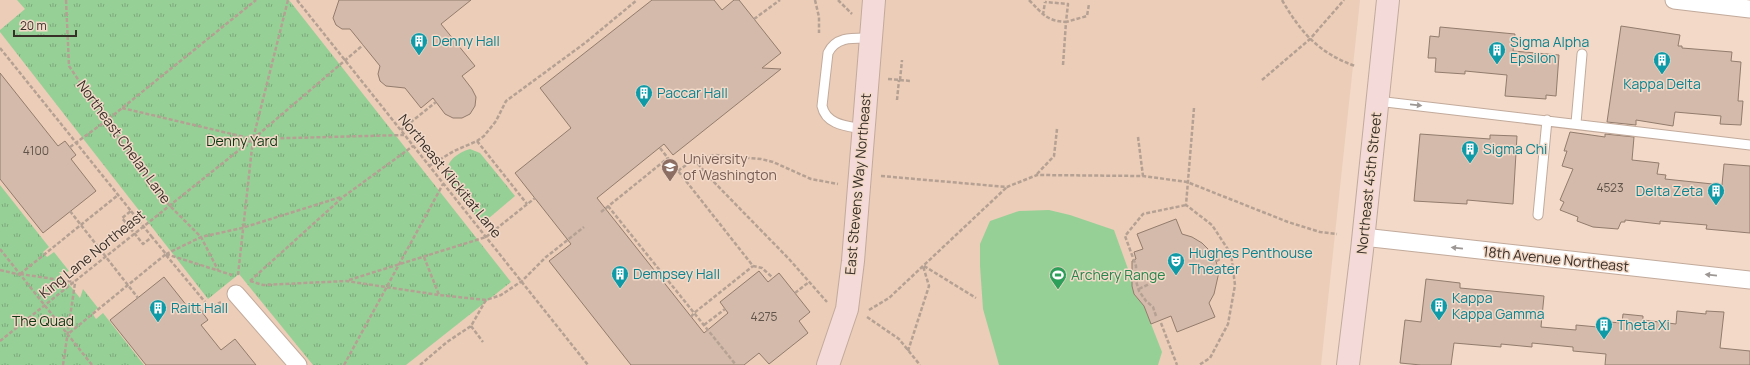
<svg xmlns="http://www.w3.org/2000/svg" width="1750" height="365" font-family="Manrope,sans-serif">
<defs>
<pattern id="grass-tufts" width="24" height="20" patternUnits="userSpaceOnUse"><rect width="24" height="20" fill="#97d097"/><path d="M3 7l-1-3M5 7V3M7 7l1-3M15 17l-1-3M17 17v-4M19 17l1-3" fill="none" stroke="#7ca97b"/></pattern>
</defs>
<rect width="100%" height="100%" fill="#f2d9c8"/>
<path fill="#eccdb8" d="M0,0H1360L1321,365H0Z"/>
<path fill="url(#grass-tufts)" d="M17,0H289L511,282L406,365H313L239,274L208,299L0,32V30L25,9Z
M470,149L480,153L515,196L482,224L469,208L471,206L468,201L465,203C460,197 453,191 450,184C441,165 454,154 470,149Z
M0,185L49,247L43,252L47,257L54,252L69,271L67,272H59L80,298L83,289L98,308L92,313L96,319L103,313L144,365H0Z"/>
<path fill="#97d097" d="M1049,210L1070,215L1114,230L1132,280L1134,294L1144,306L1162,352L1158,365H999L983,309L980,266V244L990,221L1019,211Z"/>
<path fill="#d3baaa" stroke="#937c6d" d="M339,0H471L441,24L475,66L462,76L472,89L476,97L475,106L470,114L462,118H453L445,114L433,98L421,108L405,88L386,86L380,81L378,74L380,66L350,29H342L336,25L333,18Z
M652,0H714L722,10L734,0H739L781,53L762,68L781,69L673,155L664,144L597,198L704,333L728,313L720,302L759,271L768,282L779,273L810,312L799,321L808,333L769,364L759,353L744,365H631L549,261L571,244L515,173L571,128L540,88Z
M1621,26L1680,35L1678,46H1682V48L1732,52L1731,61L1741,62L1738,101H1743L1741,125L1720,124L1721,116L1675,112L1673,126L1636,120V125L1607,122Z
M1440,27L1515,34L1513,51L1559,55L1556,96L1546,95V99L1505,96L1507,75L1465,71V74L1435,72L1436,58H1428L1430,36L1439,37Z
M0,73L58,146L65,141L76,155L71,159L96,191L43,233L0,179Z
M1570,132L1605,137V134L1634,137L1632,160L1659,163L1657,174L1666,175L1665,179L1722,185L1724,164L1750,166V233L1706,229L1707,225L1660,221V224L1625,220V222H1621L1618,229L1593,227L1577,221L1578,217L1560,210L1564,202L1560,200L1573,169L1562,166L1567,151H1564Z
M1420,134L1490,139V135L1517,136L1513,204L1467,200V204L1414,201Z
M1176,219L1182,234L1192,237L1202,243L1210,251L1216,261L1219,272L1214,294L1209,303L1215,317L1177,332L1171,316L1151,324L1144,306L1134,294L1132,286V261L1136,259L1134,252L1143,249L1137,234Z
M164,277L191,311L197,306L202,312L208,320L201,325L221,350L235,339L256,365H146L110,320Z
M1426,279L1460,283V288L1544,296L1541,327L1576,330V325L1608,328L1609,322L1622,323L1623,314L1643,316V320L1676,324L1677,311L1706,314V311L1724,312L1720,348L1750,351V365H1605L1606,354L1573,351V347L1532,343V347L1501,344V347L1454,343L1451,365H1421L1400,363L1405,320L1421,322Z"/>
<g fill="none" stroke-linecap="round" stroke-linejoin="round">
<g stroke="#c2aa9b" stroke-width="11">
<path id="lane" d="M1377,101L1750,145
M1576,123L1582,54
M863,129C847,126 826,125 822,106L828,53C836,36 854,38 871,38
M1538,215L1547,120"/>
</g>
<g stroke="#c2aa9b" stroke-width="19">
<path id="street" d="M1674,0L1750,9
M1363,237L1750,280
M236,294L298,365"/>
</g>
<g stroke="#c2aa9b" stroke-width="24">
<path id="secondary" d="M828,365L847,309L853,261L874,0
M1348,365L1362,250L1388,0"/>
</g>
<path stroke="#b5a193" stroke-width="2.5" stroke-dasharray="4 2" stroke-linecap="butt" d="M66,0L69,66L106,121L169,205L201,237L218,270
M297,0L588,365
M815,0L819,17V33
M838,0L852,14
M1029,0C1042,13 1046,21 1066,22L1068,4L1045,2
M1282,0C1301,33 1319,53 1355,66
M1043,15L1045,2
M754,19L780,0
M0,48L131,211L122,218L143,244L152,237L166,254L68,334
M1063,65L1066,22L1087,16L1089,4
M888,79L911,81
M900,80L902,60
M1262,80L1310,39L1344,0
M897,100L899,80
M122,108L253,139L404,135
M1194,108L1186,205L1212,225L1231,254L1235,285L1228,324L1210,358L1199,365
M401,130L436,102
M1138,137L1143,176
M477,141L527,204
M70,147L106,121L256,0
M660,148L753,266L762,268L773,278
M694,159L709,177L789,259L827,302
M429,166L454,151L477,141L484,136L496,121L506,101L585,43L637,0
M678,171L694,159L715,155L761,159L773,162L811,179L838,184
M1037,174L1054,156L1057,129
M881,176L1007,187L1037,175L1143,176L1187,182L1288,222L1320,232L1337,234
M608,206L736,365
M70,211L138,298
M131,211L152,237
M601,212L668,158
M0,249L92,365
M166,254L232,275
M166,254L201,237L242,228L341,197
M166,255L210,308
M424,257L439,295
M1216,261L1231,254
M924,266L976,298
M0,270L21,275
M20,274L118,195
M20,274L74,282
M238,275L253,139L288,0
M349,280L486,237L535,198
M250,281L263,285L346,281L439,295L486,300L501,295L522,281L546,257L584,227
M250,281L343,197L413,146
M1139,289L1149,284
M795,293L809,282
M869,310L889,298L1007,187
M202,312L221,302
M1156,316L1153,307L1146,301L1139,291L1136,281V266L1125,236L1143,214L1186,205
M691,317L694,313L753,266
M867,317L899,339L920,365
M1161,323L1177,365
M704,325L725,309
M471,326L483,342
M0,341L253,139L363,45
M908,351L929,286L923,266
M63,365L75,283
M344,365L443,184
M420,365L447,342L471,326L486,300"/>
<use href="#lane" stroke="#fff" stroke-width="9"/>
<use href="#street" stroke="#fff" stroke-width="17"/>
<use href="#secondary" stroke="#f4dbda" stroke-width="22"/>
</g>
<defs><path id="oneway-solid" d="M-6-.8H1V-3.2L6.5 0L1 3.2V.8H-6Z"/></defs>
<g fill="#9c9794">
<use href="#oneway-solid" transform="translate(1416 105) rotate(6)"/>
<use href="#oneway-solid" transform="translate(1457 248) rotate(-174)"/>
<use href="#oneway-solid" transform="translate(1711 275) rotate(-174)"/>
</g>
<defs>
<g id="building-pin" transform="scale(0.9)"><path d="M0 17L-7.5 6A9.5 9.5 0 1 1 7.5 6Z" fill="#0f9aa8" stroke="#f2d9c8"/><path d="M-4-6H4V6H1V3H-1V6H-4ZM-2.5-4.3h1.7v1.8h-1.7ZM.8-4.3h1.7v1.8H.8ZM-2.5-1h1.7V.8h-1.7ZM.8-1h1.7V.8H.8Z" fill="#fff"/></g>
<g id="university-pin" transform="scale(0.9)"><path d="M0 17L-7.5 6A9.5 9.5 0 1 1 7.5 6Z" fill="#8d6e63" stroke="#f2d9c8"/><path d="M0-5L7-2L0 1L-7-2ZM-4 1L0 2.5L4 1V4Q0 6-4 4Z" fill="#fff"/></g>
<g id="theatre-pin" transform="scale(0.9)"><path d="M0 17L-7.5 6A9.5 9.5 0 1 1 7.5 6Z" fill="#0f9aa8" stroke="#f2d9c8"/><path d="M-5-5.5Q0-4 5-5.5V0Q5 5 0 6Q-5 5-5 0ZM-3.3-2.5H-1v1.5H-3.3ZM1-2.5H3.3v1.5H1ZM-2.8 1Q0 5.5 2.8 1Z" fill="#fff"/></g>
<g id="stadium-pin" transform="scale(0.9)"><path d="M0 17L-7.5 6A9.5 9.5 0 1 1 7.5 6Z" fill="#2e9e5b" stroke="#f2d9c8"/><path d="M0-5a6.5 5 0 1 0 0 10a6.5 5 0 1 0 0-10ZM-3.5-1.8h7v3.6h-7Z" fill="#fff"/></g>
</defs>
<g fill-rule="evenodd">
<use href="#building-pin" x="419" y="41"/>
<use href="#building-pin" x="1497" y="50"/>
<use href="#building-pin" x="1662" y="60"/>
<use href="#building-pin" x="644" y="93"/>
<use href="#building-pin" x="1470" y="149"/>
<use href="#university-pin" x="670" y="167"/>
<use href="#building-pin" x="1716" y="191"/>
<use href="#theatre-pin" x="1176" y="261"/>
<use href="#building-pin" x="620" y="274"/>
<use href="#stadium-pin" x="1058" y="275"/>
<use href="#building-pin" x="1439" y="306"/>
<use href="#building-pin" x="158" y="308"/>
<use href="#building-pin" x="1604" y="325"/>
</g>
<g text-anchor="middle" stroke-width="3" stroke-linejoin="round" paint-order="stroke">
<g font-size="12" fill="#5f5248">
<text x="36" y="155">4100</text>
<text x="1610" y="192">4523</text>
<text x="764" y="321">4275</text>
</g>
<g font-size="14" fill="#0d838f" stroke="#f2d9c8" text-anchor="start">
<text x="432" y="46">Denny Hall</text>
<text x="1510" y="47">Sigma Alpha<tspan x="1510" dy="16">Epsilon</tspan></text>
<text x="1662" y="89" text-anchor="middle">Kappa Delta</text>
<text x="657" y="98">Paccar Hall</text>
<text x="1483" y="154">Sigma Chi</text>
<text x="1703" y="196" text-anchor="end">Delta Zeta</text>
<text x="1189" y="258">Hughes Penthouse<tspan x="1189" dy="16">Theater</tspan></text>
<text x="633" y="279">Dempsey Hall</text>
<text x="1452" y="303">Kappa<tspan x="1452" dy="16">Kappa Gamma</tspan></text>
<text x="171" y="313">Raitt Hall</text>
<text x="1617" y="330">Theta Xi</text>
</g>
<g font-size="14" fill="#0d3812" stroke="#f2d9c8">
<text x="242" y="146">Denny Yard</text>
<text x="43" y="326">The Quad</text>
</g>
<g font-size="14" fill="#382f28" stroke="#f2d9c8">
<text transform="translate(124 142) rotate(54)" y="5">Northeast Chelan Lane</text>
<text transform="translate(450 176) rotate(51)" y="5">Northeast Klickitat Lane</text>
<text transform="translate(1369 183) rotate(-84)" y="5">Northeast 45th Street</text>
<text transform="translate(858 184) rotate(-85)" y="5">East Stevens Way Northeast</text>
<text transform="translate(92 254) rotate(-39)" y="5">King Lane Northeast</text>
<text transform="translate(1556 259) rotate(6)" y="5">18th Avenue Northeast</text>
</g>
<g font-size="14" fill="#785e54" stroke="#f2d9c8" text-anchor="start">
<text x="683" y="164">University<tspan x="683" dy="16">of Washington</tspan></text>
</g>
<g font-size="14" fill="#27864d" stroke="#f2d9c8" text-anchor="start">
<text x="1071" y="280">Archery Range</text>
</g>
</g>
<path d="M14 30v6h62v-6" fill="none" stroke="#382f28" stroke-width="2"/>
<text x="20" y="30" font-size="12" fill="#382f28" stroke="#f2d9c8" stroke-width="3" paint-order="stroke">20 m</text>
</svg>
